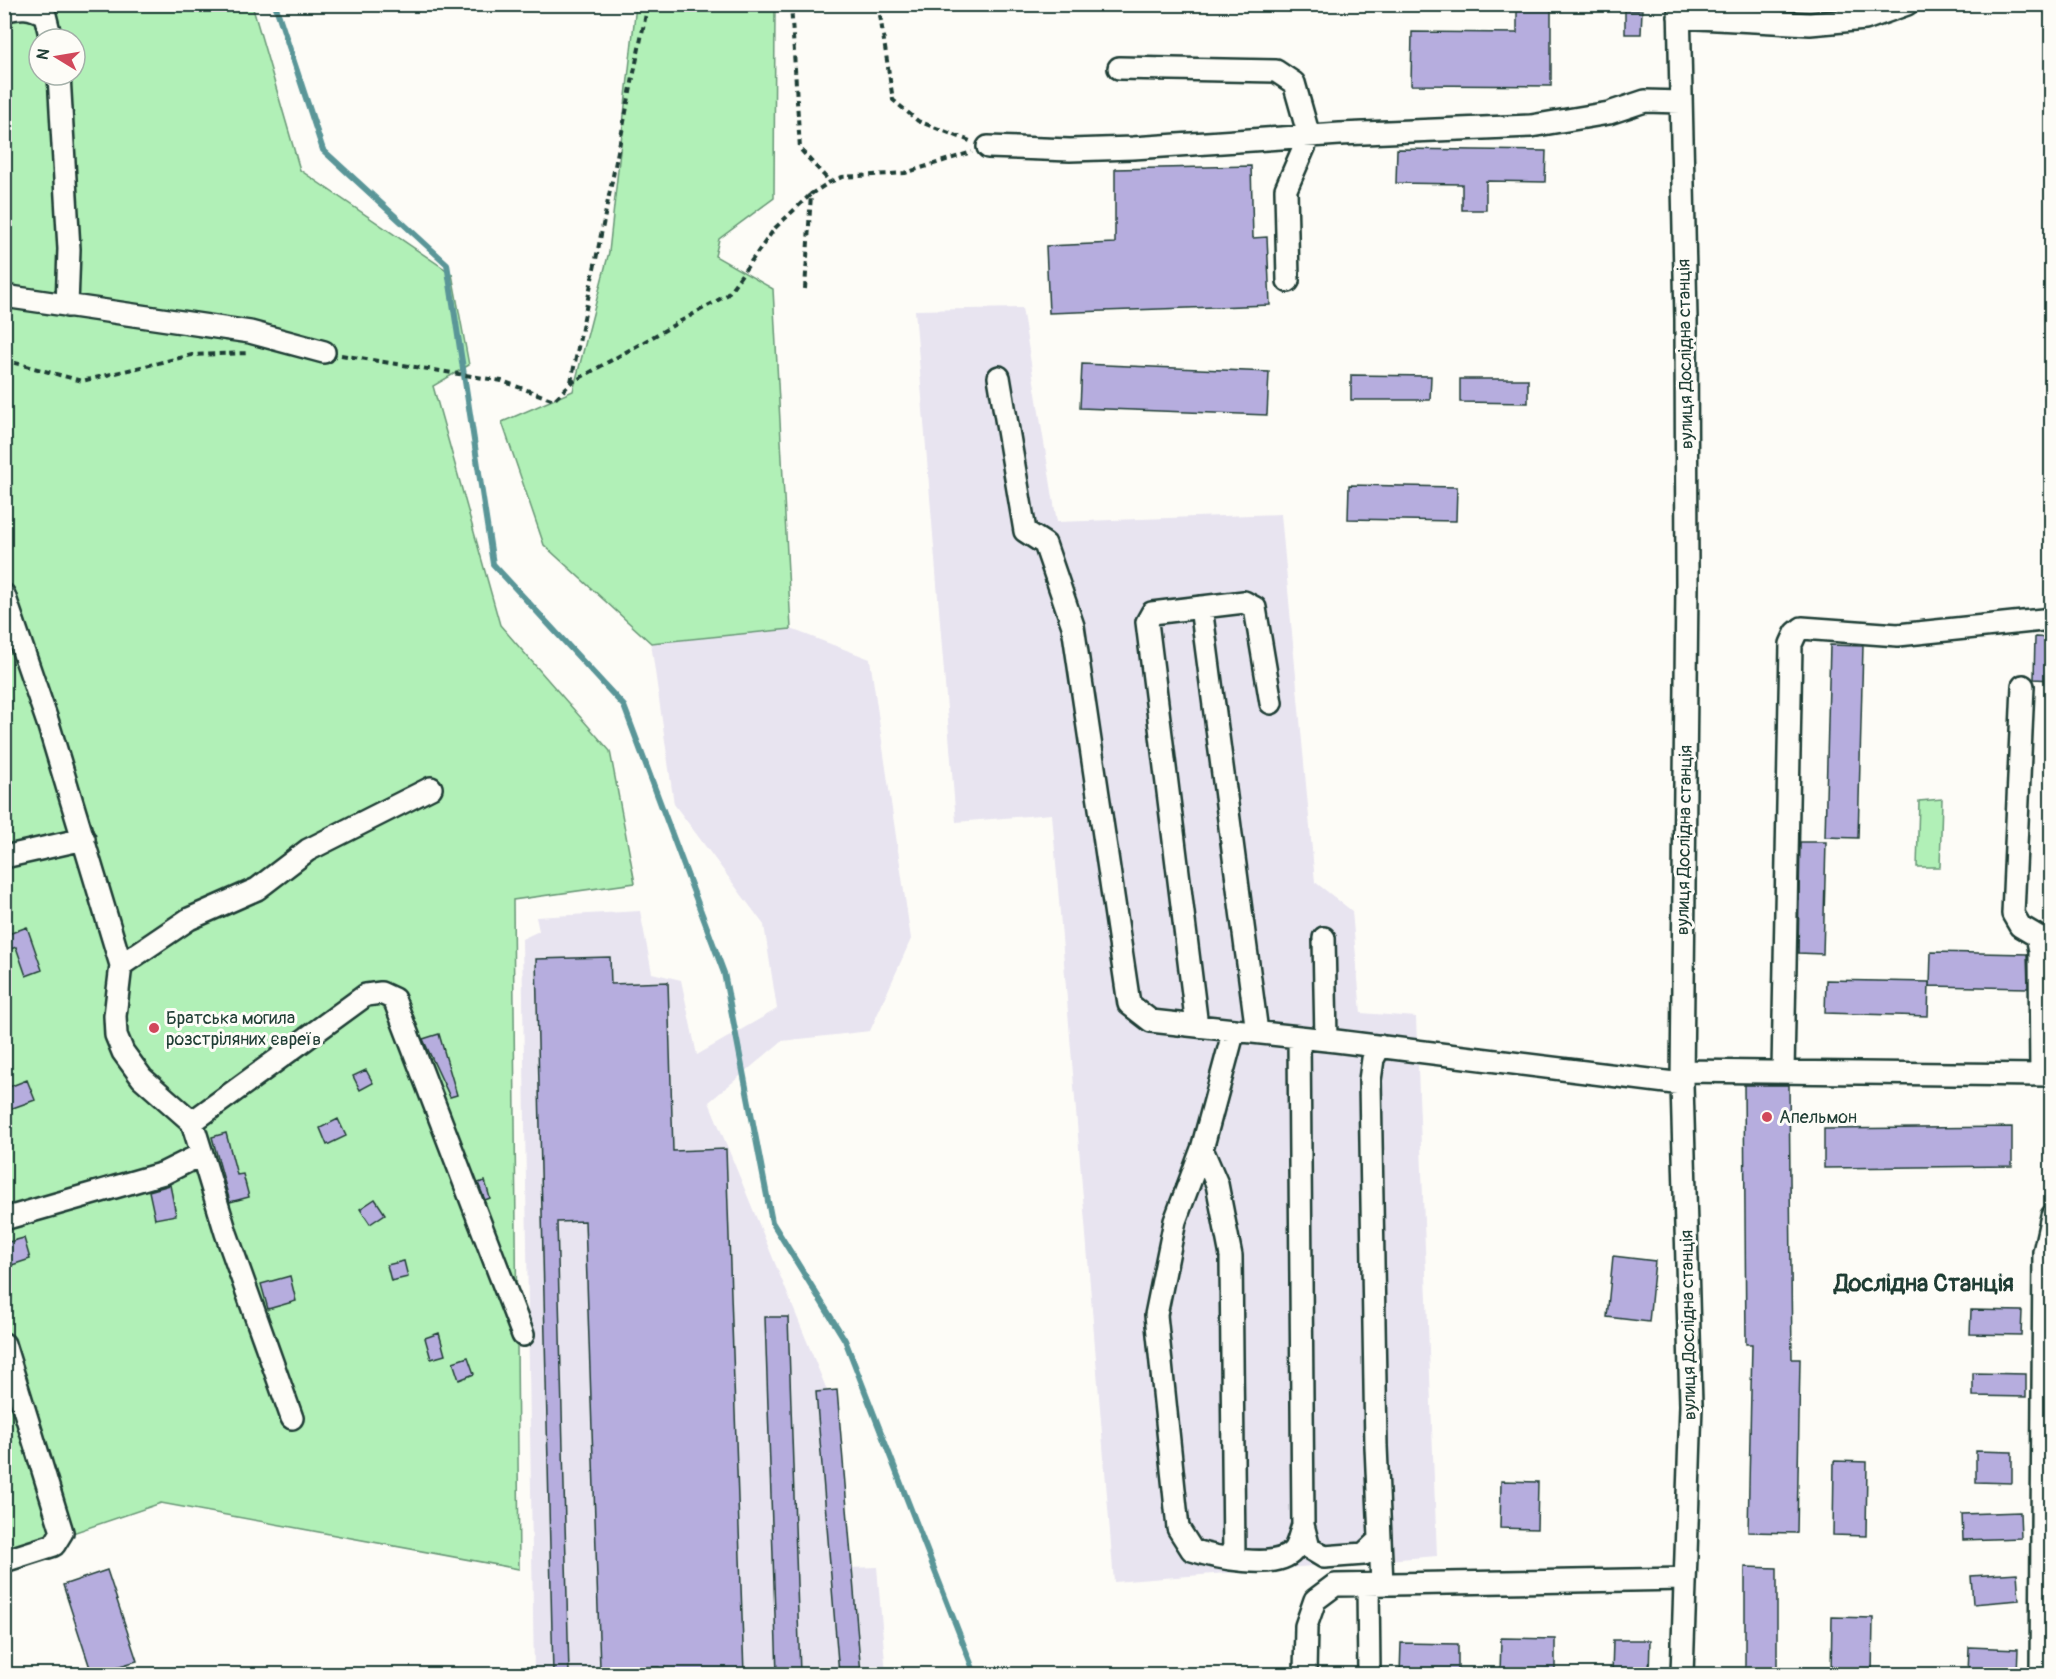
<svg xmlns="http://www.w3.org/2000/svg" width="2056" height="1679" font-family="Pangolin,sans-serif">
<rect width="100%" height="100%" fill="#fdfcf7"/>
<filter id="ink" filterUnits="userSpaceOnUse"><feTurbulence type="fractalNoise" baseFrequency=".0167" numOctaves="2"/><feDisplacementMap in="SourceGraphic" scale="12" xChannelSelector="R" yChannelSelector="G"/><feConvolveMatrix kernelMatrix="1 2 1 2 8 2 1 2 1" color-interpolation-filters="sRGB"/></filter>
<g filter="url(#ink)">
<path fill="#e8e4f0" d="M1022,308L1057,522L1281,514L1315,882L1352,911L1361,1013L1416,1017L1437,1556L1114,1582L1052,814L956,822L915,310Z
M791,629L870,659L911,939L870,1031L782,1041L709,1102L831,1400L848,1568L877,1567L886,1674H534L522,939L539,931L536,917L640,911L652,973L681,980L697,1055L777,1009L764,925L674,804L651,643Z"/>
<path fill="#b1f0b7" stroke="#689676" stroke-width="1.5" fill-rule="evenodd" d="M4,5H252L300,170L452,274L469,365L433,386L500,625L610,751L635,883L513,900L519,1569L161,1503L5,1556ZM39,39H75V75H39Z
M636,5H775L774,198L719,239L715,256L773,289L791,629L651,643L544,545L502,422L573,391L609,252Z
M1942,799L1940,867H1917L1919,801Z"/>
<g fill="none" stroke-linecap="round" stroke-linejoin="round">
<path stroke="#5a9698" stroke-width="6" d="M275,4L323,150L447,264L493,564L624,706L724,973L772,1222L845,1340L975,1674"/>
</g>
<path fill="#b6adde" stroke="#1f3d34" stroke-width="1.5" d="M1517,4H1551V86L1411,85L1412,32L1517,33Z
M1625,10H1642L1641,34H1625Z
M1397,149L1546,151L1545,182L1486,181V210H1462V184L1396,183Z
M1251,166L1253,238L1267,237L1270,305L1049,313L1046,246L1115,243V169Z
M1082,364L1269,372L1267,415L1080,408Z
M1351,375L1431,376L1430,400H1351Z
M1460,379H1528V403L1460,402Z
M1349,485L1457,487L1456,521L1348,519Z
M2035,637L2052,638V680L2034,679Z
M1830,645L1863,646L1858,838L1825,837Z
M1800,842H1826L1823,954L1798,953Z
M27,927L42,970L26,976L16,947L11,949L6,935Z
M1931,952L2027,954L2028,988L1930,986Z
M610,957L611,984L668,982L673,1151L726,1149L744,1674H659V1667L600,1668L585,1221L557,1222L569,1674H553L536,959Z
M1826,980L1929,982L1928,1016L1825,1013Z
M439,1034L457,1095L450,1097L423,1039Z
M366,1070L373,1083L360,1090L353,1076Z
M27,1080L35,1100L10,1109L4,1089Z
M1744,1085H1789L1792,1359H1800L1797,1533L1748,1532L1752,1344H1746Z
M338,1119L346,1136L327,1145L320,1128Z
M2012,1127V1166L1824,1168V1129Z
M226,1133L237,1175L243,1174L249,1197L230,1202L212,1137Z
M485,1181L490,1198L485,1200L478,1183Z
M170,1185L176,1215L155,1219L149,1191Z
M375,1199L385,1214L370,1224L360,1209Z
M24,1238L30,1259L12,1265L5,1243Z
M1613,1256L1655,1261L1649,1322L1607,1317Z
M404,1261L408,1277L391,1281L387,1265Z
M290,1276L296,1301L268,1309L261,1284Z
M1971,1310L2022,1311L2021,1335L1970,1334Z
M765,1317H788L800,1674H777Z
M439,1333L445,1355L431,1359L425,1338Z
M468,1357L474,1374L459,1380L453,1362Z
M1973,1373L2026,1374V1397L1973,1396Z
M837,1390L861,1674H839L816,1392Z
M1976,1451L2012,1452V1483L1976,1482Z
M1834,1461L1867,1462L1866,1536L1833,1535Z
M1501,1481L1538,1482L1537,1529L1500,1528Z
M2020,1512L2021,1538L1963,1540L1962,1514Z
M1745,1567L1777,1568V1674H1745Z
M107,1570L137,1661L92,1674L63,1585Z
M2017,1573L2019,1600L1973,1604L1971,1576Z
M1832,1617L1873,1618L1872,1674H1831Z
M1501,1638L1555,1639V1674H1500Z
M1613,1640H1650L1649,1674H1612Z
M1401,1643L1458,1644V1674H1400Z
M1969,1647L2018,1649L2017,1674H1968Z"/>
<g fill="none" stroke-linecap="round" stroke-linejoin="round">
<g stroke="#1f3d34" stroke-width="26">
<path id="minor" d="M1679,4L1686,319L1687,584L1682,1084L1691,1405L1682,1674
M4,11C20,6 31,6 45,15L51,39
M1679,17L1810,24L1865,19L1907,4
M1119,68L1276,71L1294,83L1309,136L1286,189L1288,281
M59,75L69,249L67,306
M988,147L1070,150L1133,148L1340,134L1531,126L1609,113L1645,101L1681,102
M4,296L250,332L324,352
M999,377L1025,531L1045,544L1073,626L1129,1004L1151,1021L1336,1041L1682,1084
M4,595L48,723L121,965L115,1016L116,1035L123,1052L142,1078L192,1122L202,1154L164,1173L4,1219
M1201,607L1257,1032
M2023,686L2013,914L2020,926L2037,936L2040,951L2041,1075
M4,857L84,839
M1324,938L1326,1040
M121,965L189,919L257,889L308,850L431,788
M1197,1026L1147,622L1152,613L1244,602L1255,608L1271,703
M1234,1030L1202,1149L1175,1221L1156,1315L1178,1528L1192,1550C1213,1557 1276,1571 1293,1551C1298,1545 1300,1533 1303,1525
M1299,1037L1303,1525L1309,1548L1324,1557L1364,1554L1380,1539
M1380,1046L1373,1059L1370,1080L1376,1446L1382,1584
M1683,1071L2052,1075
M1783,1072L1791,644L1796,633L1802,628L1898,635L2052,619
M192,1122L366,995L381,993L394,999L523,1335
M1202,1149L1217,1184L1231,1256L1234,1559
M202,1154L226,1233L292,1418
M4,1344L62,1532L54,1545L4,1561
M1368,1585L1369,1674
M1305,1674L1306,1626L1315,1600L1335,1585L1685,1579
M2041,1674L2044,1252L2052,1216"/>
</g>
<path stroke="#1f3d34" stroke-width="4" stroke-dasharray="6 4.5" stroke-linecap="butt" d="M791,4L800,149L830,182L842,177L905,173L972,152
M880,15L893,100L918,121L970,141
M805,289L811,194L830,182
M341,355L502,381L554,400L571,383L727,295L775,228L811,194
M4,360L82,381L192,355L250,353
M571,382L648,4"/>
<use href="#minor" stroke="#fdfcf7" stroke-width="21"/>
</g>
</g>
<g fill="#d1495b" stroke="#fdfcf7" stroke-width="2">
<circle cx="154" cy="1028" r="6"/>
<circle cx="1767" cy="1117" r="6"/>
</g>
<g text-anchor="middle" stroke-width="6" stroke-linejoin="round" paint-order="stroke">
<g font-size="18" fill="#1f3d34" stroke="#fdfcf7">
<text transform="translate(1685 354) rotate(-91)" y="6">вулиця Дослідна станція</text>
<text transform="translate(1684 840) rotate(-89)" y="6">вулиця Дослідна станція</text>
<text transform="translate(1688 1325) rotate(-91)" y="6">вулиця Дослідна станція</text>
</g>
<g font-size="18" fill="#1f3d34" stroke="#fdfcf7" text-anchor="start">
<text x="166" y="1024">Братська могила<tspan x="166" dy="21">розстріляних євреїв</tspan></text>
<text x="1779" y="1123">Апельмон</text>
</g>
<g font-size="24" font-weight="bold" fill="#1f3d34" stroke="#fdfcf7">
<text x="1924" y="1291">Дослідна Станція</text>
</g>
</g>
<rect width="2056" height="1679" fill="none" stroke="#fdfcf7" stroke-width="24"/>
<rect x="12" y="12" width="2032" height="1655" fill="none" stroke="#1f3d34" stroke-width="2" filter="url(#ink)"/>
<g transform="translate(57 57) rotate(281)"><circle r="28" fill="#fdfcf7" stroke="#a4b0a9" stroke-width="1.5"/>
<path d="M0-4.5L10 22L0 15L-10 22Z" fill="#d1495b"/>
<text y="-9" font-size="16" font-weight="bold" text-anchor="middle" fill="#1f3d34">N</text>
</g>
</svg>
